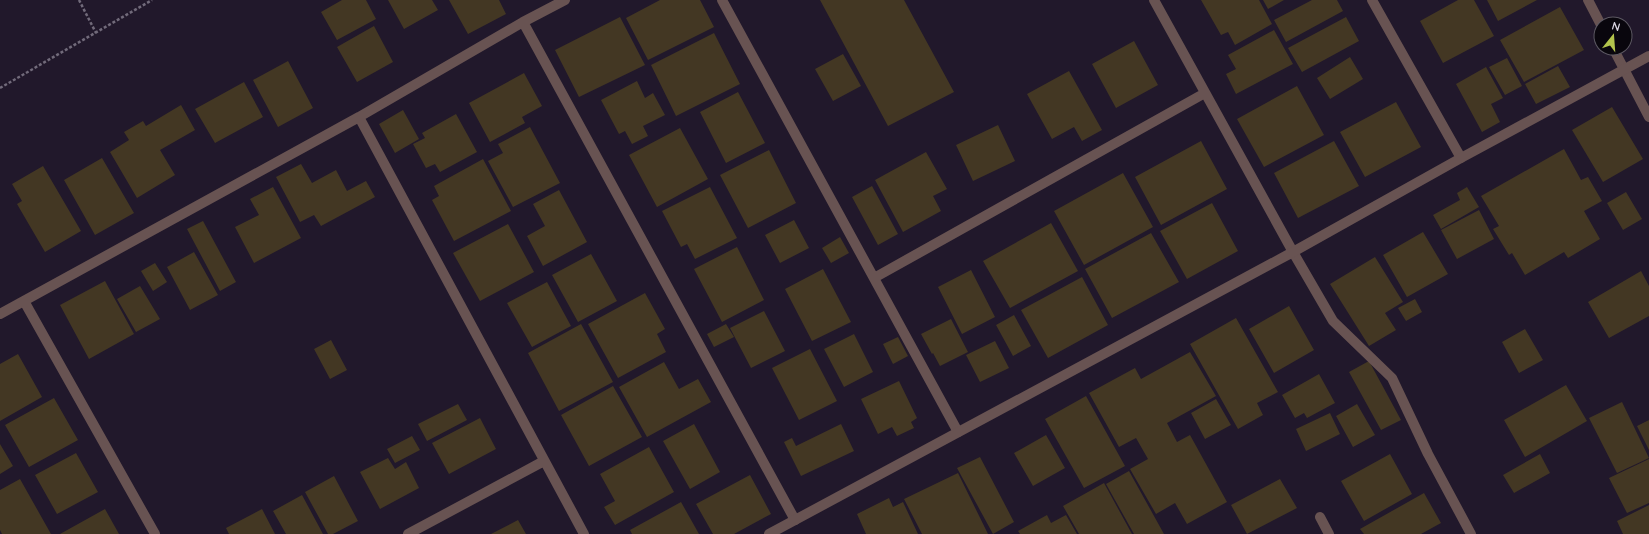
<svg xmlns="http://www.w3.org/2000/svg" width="1649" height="534" font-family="Quicksand,sans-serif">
<rect width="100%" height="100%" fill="#21182b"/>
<path fill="#433723" d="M342,0H366L376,19L337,40L321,12Z
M388,0H432L438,10L404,29Z
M449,0H499L506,14L468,34Z
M660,0H700L714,27L648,60L626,18Z
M820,0H904L954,92L888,126Z
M1201,0H1259L1272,24L1235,45L1228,32L1221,35Z
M1263,0H1284L1268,9Z
M1312,0H1337L1343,11L1286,42L1274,20Z
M1458,0H1474L1494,36L1443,63L1420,21Z
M1487,0H1537L1498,21Z
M1560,7L1584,50L1524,82L1500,40Z
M620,17L645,65L579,97L555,50Z
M1346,17L1359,41L1302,72L1288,48Z
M374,26L393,62L357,82L337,47Z
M1274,30L1293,64L1236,94L1226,74L1236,69L1228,55Z
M714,33L740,84L676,116L651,65Z
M1134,41L1158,85L1116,108L1092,64Z
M843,54L861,86L833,101L815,69Z
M1350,57L1363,79L1330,99L1317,78Z
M1507,58L1522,86L1505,95L1489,67Z
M288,61L313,108L278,127L253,80Z
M1558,66L1570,87L1536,104L1525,84Z
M1486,67L1503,98L1491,104L1500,122L1482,132L1456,84Z
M1069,71L1102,130L1082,141L1074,127L1052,139L1027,94Z
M524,73L542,106L522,117L525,123L490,142L469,103Z
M637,81L645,98L653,93L665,115L643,126L648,136L632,144L625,131L619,134L601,100Z
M244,82L263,117L215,143L195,109Z
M1297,86L1324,135L1264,167L1237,119Z
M738,92L765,143L726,163L700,112Z
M1396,102L1421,147L1365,177L1340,132Z
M181,105L195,130L160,150L175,175L137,198L110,152L129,140L124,132L143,121L146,126Z
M1612,107L1643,159L1603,182L1572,130Z
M403,110L419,139L395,153L379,124Z
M456,114L477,152L440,172L435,164L426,168L413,144L425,138L422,133Z
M998,125L1015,161L973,181L956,145Z
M530,127L560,183L513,207L488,161L503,153L498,144Z
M680,128L708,179L657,207L629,155Z
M1201,141L1227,189L1161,225L1135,177Z
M1334,141L1359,186L1298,218L1274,173Z
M1564,149L1581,180L1588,177L1602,201L1584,211L1600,239L1568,258L1564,252L1525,275L1512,253L1509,255L1493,229L1499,226L1481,196Z
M769,150L796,203L748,228L720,175Z
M926,152L947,189L933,196L941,211L903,232L875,180Z
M102,158L134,213L95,235L64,180Z
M483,159L511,211L454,241L432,200L439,196L434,186Z
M301,164L312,183L336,170L347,191L366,181L375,197L321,226L314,215L300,222L276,177Z
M43,166L81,231L45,252L17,204L22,201L12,184Z
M1123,173L1153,227L1084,265L1054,211Z
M872,186L898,234L878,245L852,197Z
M273,187L301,238L254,263L235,227L259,215L250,199Z
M710,187L737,238L695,259L687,244L681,247L662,211Z
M1467,187L1479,207L1441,229L1433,215L1460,200L1457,193Z
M559,190L587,242L543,266L527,236L545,226L533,204Z
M1626,192L1642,219L1623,230L1607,203Z
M1212,203L1238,251L1187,279L1160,231Z
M1479,210L1494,239L1457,259L1441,230Z
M794,220L809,248L780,263L765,235Z
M203,221L236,282L220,291L187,229Z
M1051,223L1078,271L1010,308L983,261Z
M508,224L534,272L480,301L453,253Z
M1423,232L1448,274L1407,297L1383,255Z
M1151,233L1179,282L1112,318L1085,269Z
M840,237L849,253L831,263L822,248Z
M737,247L764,300L722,322L694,269Z
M194,252L218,295L190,310L167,267Z
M591,254L617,301L578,322L552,275Z
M1375,257L1403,302L1385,313L1396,330L1369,346L1330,284Z
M155,263L167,282L153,291L141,271Z
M823,269L851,322L812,341L785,289Z
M971,270L995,317L962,334L938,287Z
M1641,271L1649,286V316L1609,338L1588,302Z
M1082,277L1108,325L1048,358L1021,310Z
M105,281L134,334L89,359L60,305Z
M547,282L571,326L532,347L507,303Z
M140,286L160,319L136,332L117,299Z
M645,293L665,329L657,334L666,352L618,378L588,324Z
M1415,299L1422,312L1406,321L1398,308Z
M1289,306L1314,350L1274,373L1249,329Z
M764,311L785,351L751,368L730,328Z
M1014,315L1031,346L1013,356L996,325Z
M1236,318L1278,392L1257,403L1263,415L1238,429L1190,344Z
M951,319L968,352L940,366L933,353L932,354L921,334Z
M581,324L613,382L559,411L528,353Z
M726,324L734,337L714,347L707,334Z
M1525,329L1543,360L1519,373L1502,342Z
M854,334L873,372L844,387L824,349Z
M898,337L908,356L893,364L883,344Z
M331,340L347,370L330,379L314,349Z
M995,341L1009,368L980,382L966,355Z
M810,349L837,401L799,420L772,368Z
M1190,352L1216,396L1167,423L1177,442L1190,435L1227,502L1187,524L1175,503L1156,514L1130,469L1148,459L1136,438L1119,447L1089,393L1135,368L1141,379Z
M18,354L42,397L0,421V364Z
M1369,361L1401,420L1381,430L1349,372Z
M664,362L679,389L698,379L711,402L647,437L619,387Z
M1319,374L1335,403L1307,418L1304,413L1295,418L1282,395Z
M899,381L917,418L911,422L914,428L897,436L892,427L878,434L861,399Z
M1566,385L1587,421L1525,457L1504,420Z
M613,386L642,437L589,466L561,415Z
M1086,396L1125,466L1084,488L1045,419Z
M54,398L78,440L29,467L5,425Z
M1216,399L1231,425L1205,439L1191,413Z
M1622,402L1649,458L1617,473L1589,418Z
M458,404L467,420L427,441L418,424Z
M1357,404L1375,435L1353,447L1336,416Z
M1330,413L1340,434L1306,451L1296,429Z
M480,418L496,449L449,474L432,443Z
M1649,420V450L1637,426Z
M694,424L720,472L690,489L663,441Z
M841,424L854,451L801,476L784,442L792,438L796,446Z
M1046,435L1065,468L1033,486L1014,453Z
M412,436L420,450L395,463L387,449Z
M0,444L13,466L0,474Z
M649,447L674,492L615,525L604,507L615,501L600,474Z
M76,453L98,492L57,514L35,475Z
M1390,454L1412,494L1364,521L1341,481Z
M1540,454L1550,473L1514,493L1503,475Z
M980,457L1014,522L993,534L957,468Z
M388,458L395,469L406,462L419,488L380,509L360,472Z
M1649,459V503L1627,513L1609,478Z
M1129,471L1164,534H1134L1106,484Z
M958,473L988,534H922L904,499Z
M750,475L771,514L734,534H713L696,504Z
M334,476L358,521L333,534H328L305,492Z
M20,479L51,534H2L0,530V490Z
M1280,479L1297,508L1247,534L1231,505Z
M1104,483L1132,534H1079L1063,506Z
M1424,493L1441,523L1421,534H1364L1360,529Z
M302,495L323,534H286L273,511Z
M889,498L893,507L903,502L918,534H866L857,514Z
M681,502L699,534H632L630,530Z
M1649,505V534H1623L1617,521Z
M105,509L119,534H60Z
M262,509L275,534H229L226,528Z
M1047,515L1051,523L1066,515L1077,534H1020L1018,531Z
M518,520L526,534H491Z"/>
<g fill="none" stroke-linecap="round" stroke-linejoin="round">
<path stroke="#716a7a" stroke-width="2.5" stroke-dasharray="3 2" stroke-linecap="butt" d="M79,0L96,33
M0,88L152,0"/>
<path stroke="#685352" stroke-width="10" d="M1320,517L1329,534"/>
<path stroke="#685352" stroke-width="10" d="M722,0L958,432
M1154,0L1293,252L1333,321L1392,378L1428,454L1471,534
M1372,0L1461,158
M1588,0L1601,25
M523,22L795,520
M1613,48L1649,117
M359,117L584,534
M874,278L1205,93
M24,301L155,534
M0,314L359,117L523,22L565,0
M408,534L544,461"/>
<path stroke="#685352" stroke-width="10" d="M769,534L1293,252L1461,158L1649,56"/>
</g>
<g transform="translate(1613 36) rotate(17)"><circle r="19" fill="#09060d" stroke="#5c5862"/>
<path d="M0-3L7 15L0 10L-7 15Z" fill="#b2c34c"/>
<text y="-6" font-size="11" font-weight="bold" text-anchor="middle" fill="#d9d4e1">N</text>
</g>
</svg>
